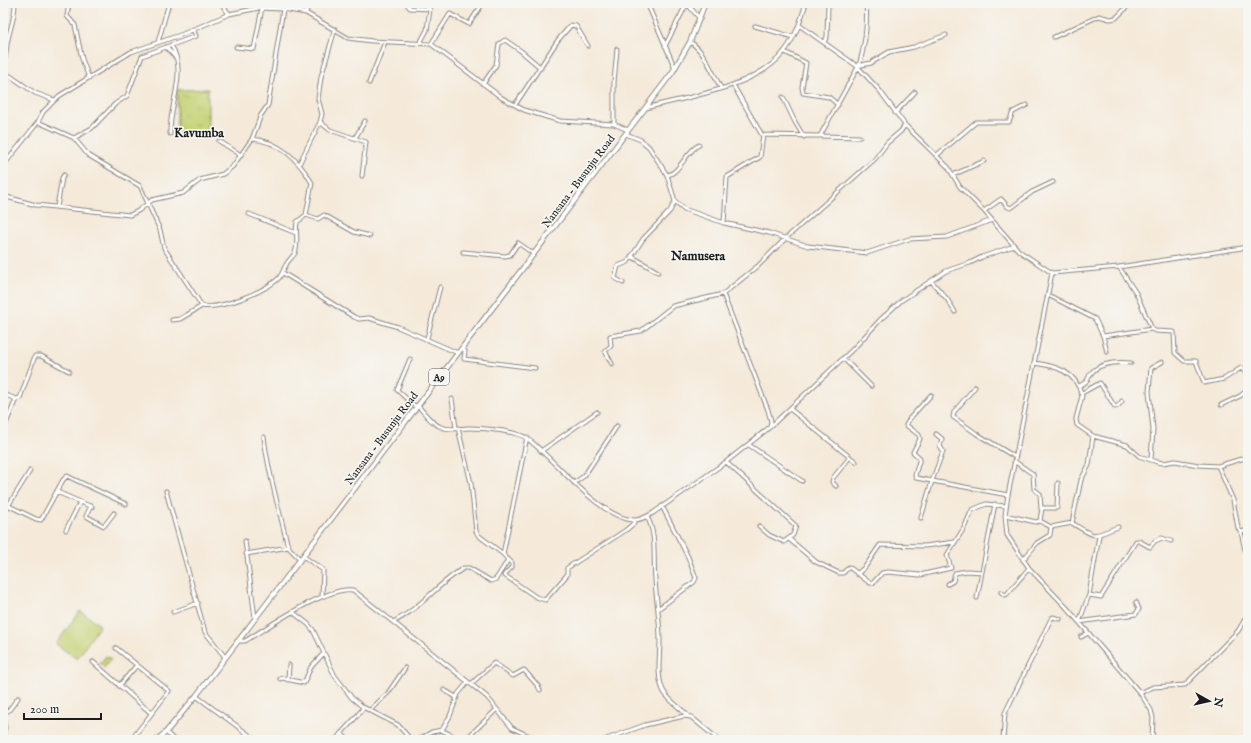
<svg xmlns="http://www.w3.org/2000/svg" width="1251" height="743" font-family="'IM FELL English',serif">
<defs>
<pattern id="park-tufts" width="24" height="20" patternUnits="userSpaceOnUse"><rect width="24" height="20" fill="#c4d172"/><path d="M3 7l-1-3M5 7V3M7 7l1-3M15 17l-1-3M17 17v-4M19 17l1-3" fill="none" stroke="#a8b362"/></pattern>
</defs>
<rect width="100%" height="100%" fill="#f6f6f2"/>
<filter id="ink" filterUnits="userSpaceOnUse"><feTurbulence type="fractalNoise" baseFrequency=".025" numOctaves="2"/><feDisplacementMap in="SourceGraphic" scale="8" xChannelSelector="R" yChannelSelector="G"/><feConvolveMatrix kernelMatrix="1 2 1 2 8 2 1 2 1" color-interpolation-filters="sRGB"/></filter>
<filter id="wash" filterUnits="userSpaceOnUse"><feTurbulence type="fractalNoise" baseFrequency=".012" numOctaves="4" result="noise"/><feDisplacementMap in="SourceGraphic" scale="16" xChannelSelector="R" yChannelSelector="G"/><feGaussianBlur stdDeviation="0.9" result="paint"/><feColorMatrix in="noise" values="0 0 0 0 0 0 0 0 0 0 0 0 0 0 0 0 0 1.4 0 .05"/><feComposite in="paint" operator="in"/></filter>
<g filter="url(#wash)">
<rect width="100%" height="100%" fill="#f5eada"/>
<path fill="#c4d172" stroke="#707647" d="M80,611L100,625L77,659L56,644Z
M106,656L111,659L104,668L100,664Z"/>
<path fill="url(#park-tufts)" stroke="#707647" d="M208,89V133L177,132V90Z"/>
</g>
<g filter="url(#ink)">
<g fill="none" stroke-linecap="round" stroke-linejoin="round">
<g stroke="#88837b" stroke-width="5">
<path id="minor" d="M69,3L67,16L75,25L82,59L89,78
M221,3L229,14
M406,3L410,8L430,9L427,30L420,43
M647,3L675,68
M306,13L308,3
M799,25L857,66L880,91L905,125L948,167L960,187L984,211L1019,251L1052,273L1119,267L1248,247
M755,26L793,37
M1054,37L1099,16L1110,19L1116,18L1131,3
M158,42L169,3
M690,42C705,51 713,74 721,88
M824,42L827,37L828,5L837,3
M431,44L450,14L469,24L483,3
M665,46L685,7L689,6L700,19
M166,47L176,58
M236,47L254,49L262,8
M785,52L806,63L802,87L803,93L829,97L838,105
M3,64C7,55 6,48 8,39C11,26 15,16 15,3
M857,66L871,63L889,52L914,47L946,35
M859,66C865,45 868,25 866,3
M3,71L35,93L54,100
M369,83L385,42
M483,84L496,65L499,44L505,40L521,51L541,68
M733,85L762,135L820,136L858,67
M783,97L795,122L804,137
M515,105L558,40L571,25L576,26L588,46
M646,108C686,97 757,87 783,53C795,39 801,20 806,3
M895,113L915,92
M320,122L330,130L366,142L362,176
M614,124V82L617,49
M170,134C169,105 188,71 171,45
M626,134L641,140L649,147L667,175L675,201L684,209L724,223L769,233L808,246L867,253L909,239L947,237L992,220
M820,136L860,137
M74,138L92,128L115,104L127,96L142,56L196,36L193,29
M355,138L365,121
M252,139L261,115L268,105L283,9
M219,141L241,155
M937,155L976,122H1009L1013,112L1027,105
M299,164L320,122L322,114L318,99L321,77L335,29
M3,166L38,122L43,112L59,96L131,52L183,34L229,14L259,8L283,9L306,13L348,38L372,41L431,44L502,98L524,110L560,121L614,124L628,130
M667,175C679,174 686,151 699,145
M953,175L984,161
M3,196L36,205L130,215L138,211L152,200L183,193L200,180L223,174L233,166L252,139C279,141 299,160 312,183L306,215L297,222C295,231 299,243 295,253C293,257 288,260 286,265C283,269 283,274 279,278C266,291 220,310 202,306L164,248L160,230L140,186L88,155L74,138L38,122
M57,207L62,178L64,175
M984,211L1001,199L1008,207L1011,208L1032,192L1053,182
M249,214L296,233
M306,215L318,219L324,215L354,232L370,236
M724,223L727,177L760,157L763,135
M463,252L505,256L510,255L518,243L534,254
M631,256L658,272
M1119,267L1136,293L1152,329L1155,331L1174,332L1175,353L1184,361H1196L1204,383L1224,379L1241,368L1248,375
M283,273L354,317L359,319L369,318L398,327L458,353
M1052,273L1008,495L1005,515L1007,535L1029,568L1067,608L1140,693L1151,710L1153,718L1152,740
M931,281L947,299L955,312
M623,283L615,278L618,266L628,262L643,239L670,211L675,201
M1048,295L1095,319L1103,336L1152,329
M172,320L180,319L202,306
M1103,336L1107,352
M427,338L440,287
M462,348L465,351L464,359L535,368
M843,358L871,386
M410,359L397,390L416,407
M1034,363C1056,366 1076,371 1082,396L1076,419L1077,425L1093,436L1127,445L1139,456L1157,462L1163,463L1175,461L1199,465L1218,466
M612,364L605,351L611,346L610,336L641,331L673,306L723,294
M1079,386C1092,380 1086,377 1093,371C1103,362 1119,362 1131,363
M975,387L954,412L953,417L977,434L1015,457
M1082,393L1100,383L1115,407L1118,406L1122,401
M3,394L16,399
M931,395L910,418L906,425L919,435L920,439L913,452L920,458L915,475L916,478L1008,495
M452,399L456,428
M417,405C424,412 430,422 439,426C447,431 460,428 469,428C482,428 519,431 528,439C554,459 602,521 636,520C642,519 648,516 653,513L726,462L770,427L854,348L881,319L902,300L946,271L970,263L982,257L1014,246
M1221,405L1240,396L1248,390
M790,409L856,462
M770,427L771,421L768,410L723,294L758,266L786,238L875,159L887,143L901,131L905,125
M458,428L471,483L476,531L478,535L503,554
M3,431L16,399L20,398L35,356H41L69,371
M264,437C268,473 279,508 287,543L290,549L300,559
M749,445L802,481
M541,451L597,412
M1248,457L1218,466L1233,500L1238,528L1241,532L1248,563
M1151,460L1153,429L1149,392L1151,368L1162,362
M1014,461L1033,474L1034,489L1040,494L1041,509
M726,462L796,526L793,535L784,542L769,535L759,526
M932,481L943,451L940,446L942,439L936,434
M574,483L584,476L617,426
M836,486L832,482L833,478L850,457
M166,491L205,632L225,657
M57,492L92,507
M3,503L36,519L41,520L63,480L67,476L126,504
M8,506L30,471
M91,506L86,516L104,526L114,513
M1005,515L1036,522L1040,521
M647,517C657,533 653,560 655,579C656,600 660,620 660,640C660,656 656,678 664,692C669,701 681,708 688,716
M921,518L932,481
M1072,523C1098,539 1091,537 1118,527
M1051,527L1040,521L1042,508H1057L1058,483
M66,530L80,502
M1241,532L1245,531L1248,527
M1099,536L1089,595L1079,622L1136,614L1139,609L1136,602
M789,539L816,562L839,573H843L849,567L870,583H873L882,573L888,572L920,575L951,568L947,555L964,528L972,510L986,504L1006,506
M245,541L255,618
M246,554L289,547
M303,556L323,570L322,597
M508,559L512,563V567L504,575L536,597L545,600L567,575V568L626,530L633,524L635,520
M1023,560L1037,543L1050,535L1051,527L1072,523L1081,480L1089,465L1093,436
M857,574L865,567L880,545L925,546L955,542
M948,584L953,581L955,573L967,571L982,572
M1001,592L1005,595L1007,594L1029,568
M1089,595L1101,597L1136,541H1139L1150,547L1155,541L1162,538L1171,541
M977,598L995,504
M658,609L694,582L696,578L688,557L662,506
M173,612L198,603
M294,613L308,624L313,630L335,676L352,698L363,707C362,713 341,732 336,740
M393,622C420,609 438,583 464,568H469L491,581L496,579L508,560L503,554L527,437
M1081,637L1088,633
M237,641H245C270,626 327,586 353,590L487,697L512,728L538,740
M116,648L169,691L131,740
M93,662L151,713
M280,679L282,678L304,683L311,667L323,654
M288,680L289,665
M471,684L494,663L513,676L524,670L538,686L540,690
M119,686L137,665
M444,690L456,697
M1140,693L1153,687L1185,685L1238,631L1248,614
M196,696L256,740
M363,707L398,725L411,740
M371,709L388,693L405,668
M3,714L9,710L18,698
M3,717L5,728L3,734
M441,730L462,740
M166,732L174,740
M341,733L348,740
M418,740L432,732L442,730L450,716L458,694L468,682
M465,740L496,710
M604,740L645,725L684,716L691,717L719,740
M1003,740L1005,713L1051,619L1053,617L1060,619"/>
</g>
<g stroke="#88837b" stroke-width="6">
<path id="major" d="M157,740L166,732L196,696L672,73L690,42L705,3"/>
</g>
<use href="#minor" stroke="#fff" stroke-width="3"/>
<use href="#major" stroke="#fff" stroke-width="4"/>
</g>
</g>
<g text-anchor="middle" stroke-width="3.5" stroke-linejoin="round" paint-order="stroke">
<rect fill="#f6f6f2" stroke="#5d5d5c" stroke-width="1" x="429" y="369" width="20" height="16" rx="3"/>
<g font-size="10" font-weight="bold" fill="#1c1c1c">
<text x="439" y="381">A9</text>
</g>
<g font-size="11" fill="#1c1c1c" stroke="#f6f6f2">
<text transform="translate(578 181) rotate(-53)" y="4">Nansana - Busunju Road</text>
<text transform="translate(381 438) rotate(-53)" y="4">Nansana - Busunju Road</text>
</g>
<g font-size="13" font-weight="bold" fill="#1c1c1c" stroke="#f6f6f2">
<text x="199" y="137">Kavumba</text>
<text x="698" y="260">Namusera</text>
</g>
</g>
<rect width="1251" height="743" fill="none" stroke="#f6f6f2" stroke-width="16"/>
<g transform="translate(1209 701) rotate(98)" stroke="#f6f6f2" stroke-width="3" paint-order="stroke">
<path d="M0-3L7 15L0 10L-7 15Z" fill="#1c1c1c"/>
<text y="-6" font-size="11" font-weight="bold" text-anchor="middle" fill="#1c1c1c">N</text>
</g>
<path d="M24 713v6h77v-6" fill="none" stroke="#1c1c1c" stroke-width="2"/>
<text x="30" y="713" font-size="12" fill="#1c1c1c" stroke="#f6f6f2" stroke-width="3" paint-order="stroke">200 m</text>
</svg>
